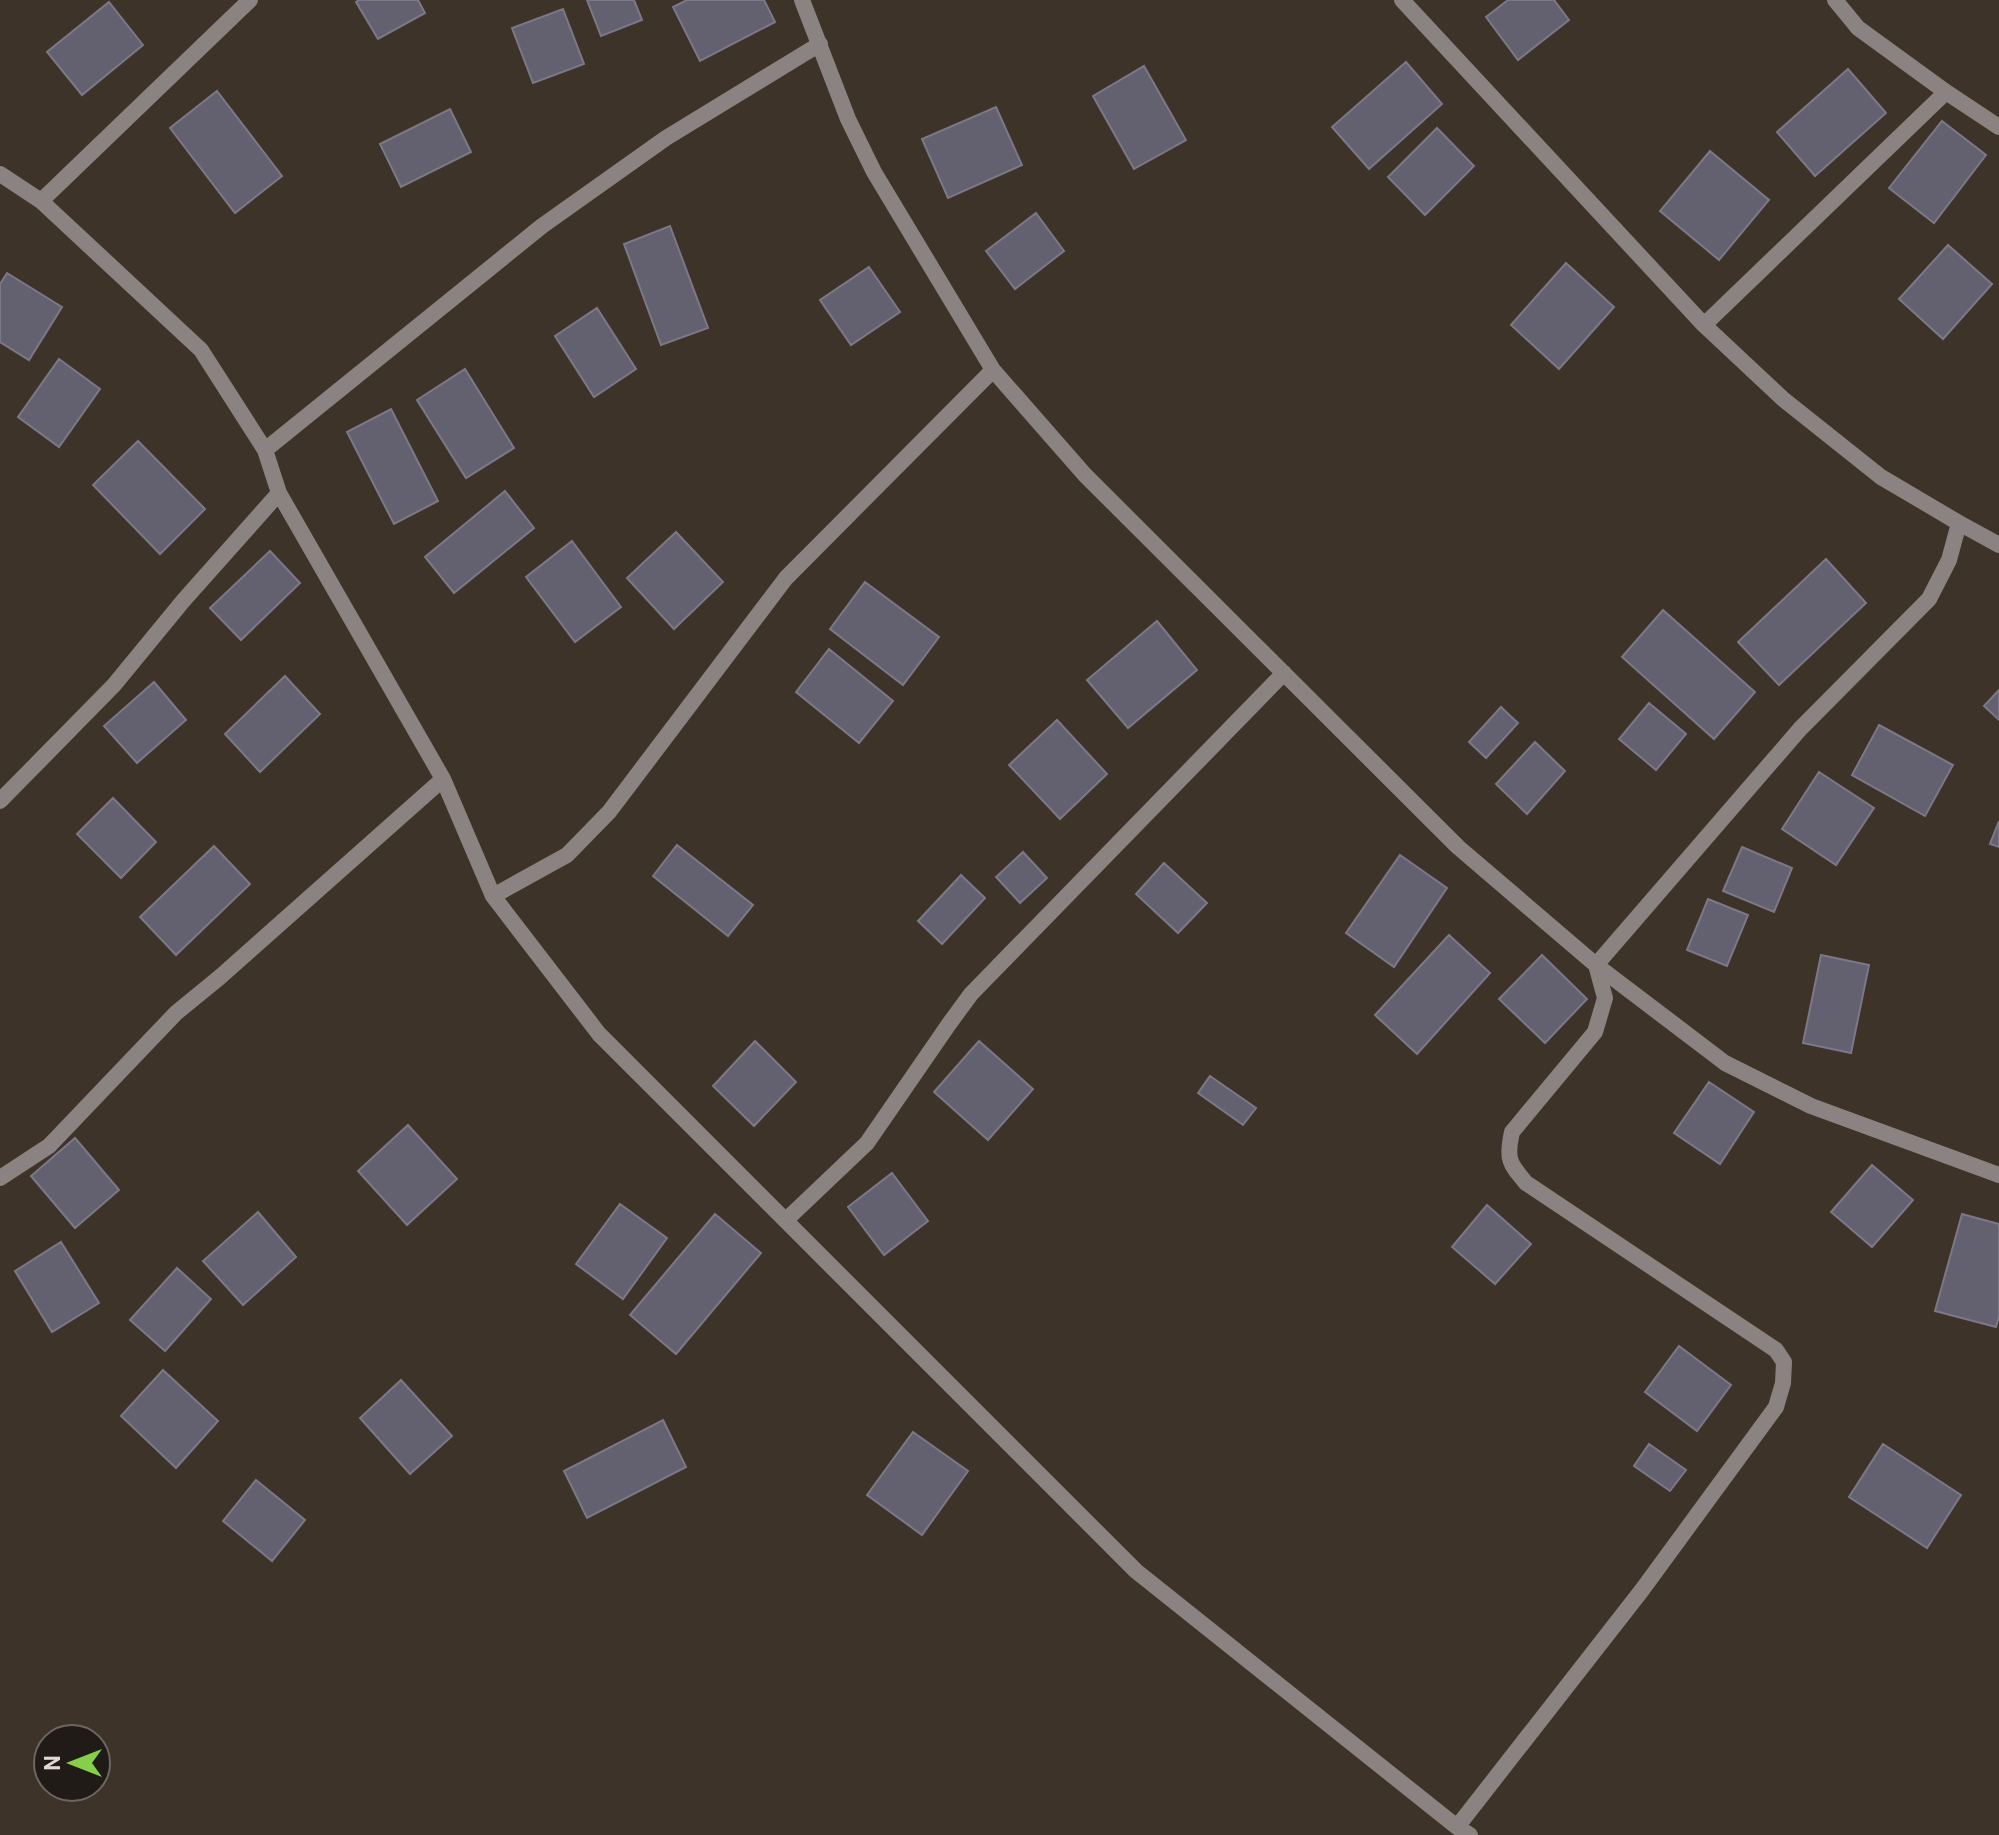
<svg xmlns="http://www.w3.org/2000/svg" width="1999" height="1835" font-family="Roboto,sans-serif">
<rect width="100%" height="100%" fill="#3d3328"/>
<path fill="#63606f" stroke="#7c7888" stroke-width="2" d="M359,0H418L425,13L378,39L356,2Z
M587,0H634L642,20L601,36Z
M687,0H764L775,22L700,61L673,7Z
M1508,0H1554L1569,20L1518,60L1486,17Z
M109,2L143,45L82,95L47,52Z
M563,9L584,64L533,83L512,28Z
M1406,62L1442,104L1369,169L1332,127Z
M1144,66L1186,140L1134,169L1093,96Z
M1848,69L1886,113L1815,176L1777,132Z
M217,91L282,176L235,213L170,128Z
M996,107L1022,165L948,198L922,139Z
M450,109L471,152L401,187L380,144Z
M1942,121L1986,155L1934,223L1889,188Z
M1437,128L1474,166L1425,215L1388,177Z
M1710,151L1769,200L1719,260L1660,211Z
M1036,213L1064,251L1015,289L986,251Z
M670,226L708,328L661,345L624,244Z
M1948,245L1992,284L1943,339L1899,299Z
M1566,263L1614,307L1559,369L1511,325Z
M869,267L900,312L851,345L820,300Z
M7,273L62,307L29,360L0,342V284Z
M597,308L636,369L594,397L555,336Z
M59,359L100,389L59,447L18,417Z
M465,369L514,448L466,478L417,400Z
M391,409L438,501L394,524L347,432Z
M138,441L205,509L160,554L93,485Z
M505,491L534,528L454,593L425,557Z
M676,532L723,582L674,629L627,578Z
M572,541L621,607L575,642L526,577Z
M270,551L300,583L241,640L210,608Z
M1826,559L1866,603L1779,685L1738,642Z
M865,582L939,637L903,685L830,629Z
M1663,610L1755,692L1714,739L1622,657Z
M1157,621L1197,670L1128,728L1087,680Z
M829,649L893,701L859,743L796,692Z
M285,676L320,714L260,772L225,734Z
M154,682L186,720L137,763L104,726Z
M1999,690V720L1984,706Z
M1649,703L1686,734L1656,770L1619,739Z
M1501,707L1518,723L1486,758L1469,742Z
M1057,720L1107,774L1060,819L1009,765Z
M1879,725L1953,765L1925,816L1852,775Z
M1535,742L1565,771L1527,814L1496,784Z
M1819,772L1874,808L1836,865L1782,829Z
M113,798L156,842L121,878L77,834Z
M1999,821V847L1990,844Z
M677,845L753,905L728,936L653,876Z
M214,846L250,884L176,955L140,917Z
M1742,847L1792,868L1774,912L1723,891Z
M1023,852L1047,878L1020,903L996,877Z
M1400,855L1447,888L1394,967L1346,933Z
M1164,863L1207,903L1178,933L1136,894Z
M961,875L985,898L942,944L918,921Z
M1708,899L1748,915L1727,966L1687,950Z
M1449,935L1490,973L1417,1054L1375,1015Z
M1542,955L1587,999L1545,1043L1499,999Z
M1821,955L1869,965L1851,1053L1803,1043Z
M755,1041L796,1082L754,1126L713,1086Z
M979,1041L1033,1089L988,1140L934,1092Z
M1210,1076L1256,1108L1243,1125L1198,1093Z
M1709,1082L1754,1112L1720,1164L1674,1133Z
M408,1125L457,1179L407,1225L358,1171Z
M75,1138L119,1190L75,1228L31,1176Z
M1872,1165L1913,1200L1872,1247L1831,1212Z
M892,1173L928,1221L884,1255L848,1207Z
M620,1204L667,1238L623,1299L576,1264Z
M1487,1205L1531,1244L1495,1284L1452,1247Z
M258,1212L296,1257L243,1305L203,1261Z
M715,1214L761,1253L676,1354L630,1315Z
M1962,1214L1999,1224V1316L1996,1327L1935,1311Z
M61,1242L99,1303L52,1332L15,1271Z
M177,1268L211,1299L165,1351L130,1320Z
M1679,1346L1731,1385L1697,1431L1645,1392Z
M163,1370L218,1421L176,1468L121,1416Z
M401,1380L452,1436L410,1474L360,1418Z
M663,1420L686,1467L587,1518L564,1471Z
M913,1432L968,1471L922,1535L867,1495Z
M1649,1444L1686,1470L1670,1491L1634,1466Z
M1883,1444L1961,1495L1927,1548L1849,1497Z
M256,1480L305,1520L272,1561L223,1521Z"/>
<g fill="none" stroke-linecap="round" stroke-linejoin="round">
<path stroke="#8b8282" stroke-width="16" d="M802,0L848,119L874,172L993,370L1085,475L1458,847L1596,965L1725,1063L1811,1106L1999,1175
M1402,0L1704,325L1783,399L1881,477L1959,523L1949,560L1929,599L1800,729L1596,965
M1835,0L1858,28L1946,92L1999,127
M0,174L41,201L201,350L265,450L279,493L443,779L493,896L599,1034L1136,1571L1457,1827L1470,1835
M41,201L250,0
M1704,325L1946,92
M265,450L542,226L666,138L820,44
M1959,523L1999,545
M0,801L114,685L183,601L279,493
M493,896L567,855L609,812L786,578L993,370
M0,1178L49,1146L176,1013L220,977L443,779
M786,1220L867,1143L949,1024L971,994L1284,673
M1457,1827L1642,1590L1776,1407L1783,1383L1784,1362L1776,1350L1526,1183C1509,1163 1506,1159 1512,1132L1595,1032L1605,998L1596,965"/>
</g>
<g transform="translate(72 1763) rotate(270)"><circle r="38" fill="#201b17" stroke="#6d6763" stroke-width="2"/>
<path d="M0-6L14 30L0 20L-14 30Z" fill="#86cf4b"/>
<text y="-12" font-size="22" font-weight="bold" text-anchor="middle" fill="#e1dad4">N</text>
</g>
</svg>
